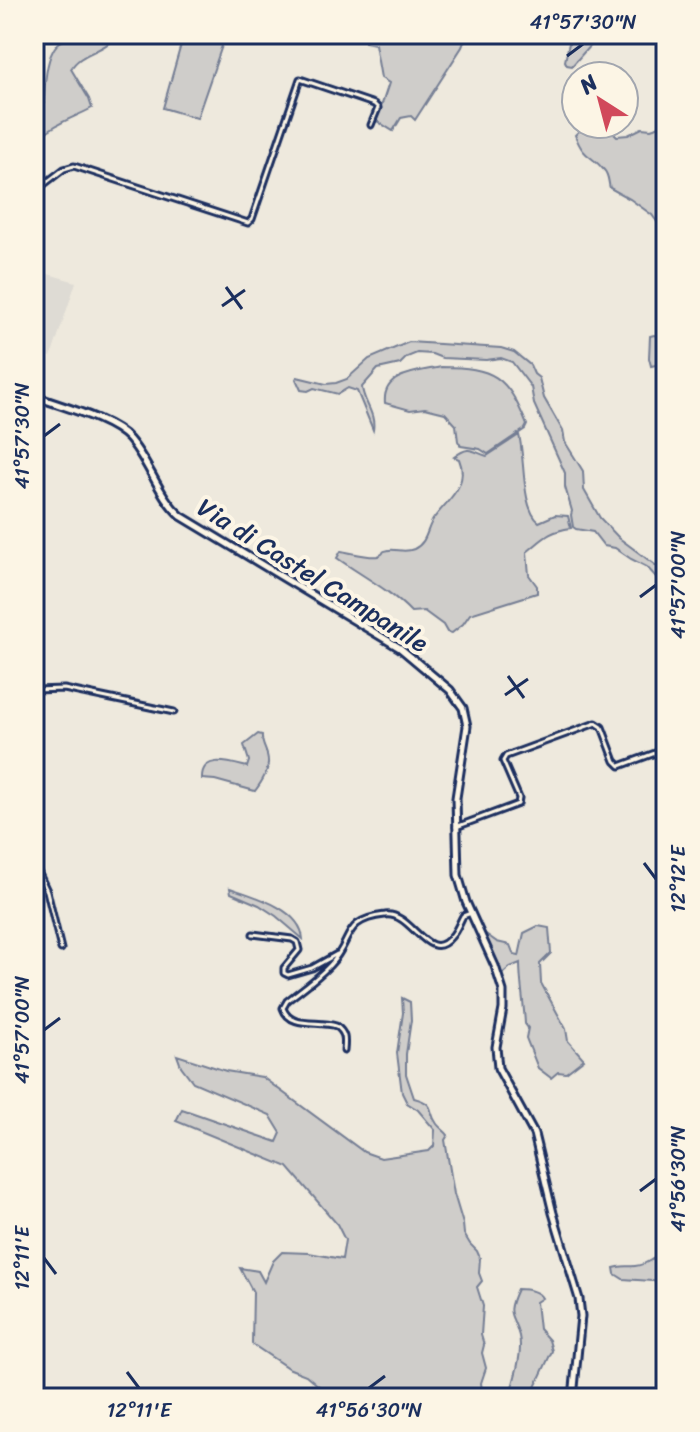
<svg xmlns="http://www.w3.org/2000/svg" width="700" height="1432" font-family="Sriracha,sans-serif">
<rect width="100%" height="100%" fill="#eee9dd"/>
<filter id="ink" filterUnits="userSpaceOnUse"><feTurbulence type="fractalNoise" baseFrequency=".0125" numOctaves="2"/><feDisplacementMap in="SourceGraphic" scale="16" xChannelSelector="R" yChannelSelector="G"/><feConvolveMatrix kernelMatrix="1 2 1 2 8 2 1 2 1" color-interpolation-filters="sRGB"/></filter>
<g filter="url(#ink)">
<path fill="#dedbd4" d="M34,270L76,282L51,357L34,352Z"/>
<path fill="#cfcdca" stroke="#757e94" stroke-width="2" d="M85,34H116C107,52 81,51 71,69L89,99L92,108C76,117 57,122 44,134C44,113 41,55 60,42C66,38 77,36 85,34Z
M184,34H226L197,118L163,108Z
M371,34H467L462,47L415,120L411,116L401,118L393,131L377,121L376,117L382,104L389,83L381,78L375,44L365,42V39Z
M571,34H596L592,43L572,66L567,65L565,61Z
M597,124L607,126L617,136L628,135L642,128L651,129L666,124V207L663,213L666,218V227H661L652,215L630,199L610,188C608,182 609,175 604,170C591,154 584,159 575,135L579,131Z
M654,335L666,338V363L651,366L649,358L650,336Z
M409,342L501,348L514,352L530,365L534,374L539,378L544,398L563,431L565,442L583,471L584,490L600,518L619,538L666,573V586L663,585L647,567L631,559L615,548L604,546L593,532L576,529L573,527L571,515L572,511L565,487V473L534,404L531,387L512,362L501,358L486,360L442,358L432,354L417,353L407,357L400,364L378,369L362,387C363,402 376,413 373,430L357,391L348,388L338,394L314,388L308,391L301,390L296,379L297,377L326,384L336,383L347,379L369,359Z
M441,367C494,367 507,376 527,425L525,429L488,454L480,449L461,446L458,441L456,425L445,413L425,408L410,410L385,403C382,373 418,372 441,367Z
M519,435C525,457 521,508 539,522L555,515L568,516L571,528C549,531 543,539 527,552L529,575L537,586V593L470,614L463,624L452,633L447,632L443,625L424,611L411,612C390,590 362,576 337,558L341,551C349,552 370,558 378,556C388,552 378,552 389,550C398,549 405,553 414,549C428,542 426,529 434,518C447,500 470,486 459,459L454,457C470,445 471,451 487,456Z
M258,734L262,735C261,745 268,751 268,761C269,771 261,783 255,791L215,780L202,779C201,753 231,763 247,767L249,761L244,745Z
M230,888C254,896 301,909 303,939L276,916L259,905L231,893Z
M538,926L549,928L551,953L540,964L541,983L566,1029L568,1041L584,1059L566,1073L558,1072L551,1078L538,1068L526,1038L528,1028L525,1024C524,1003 520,983 520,963L510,967L501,975L483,932L497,942L510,945L514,955L519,956L524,933Z
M402,998L410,1002L411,1020L406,1054V1074L414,1098C437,1104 427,1111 437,1124C440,1128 445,1131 448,1135L445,1140L454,1194L463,1224L464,1234L470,1244L477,1251L480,1258L479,1273L482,1281L477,1287L483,1306L481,1335L484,1345L482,1353L486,1368L481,1383L483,1398H307L315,1396L321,1388L306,1375L288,1368L252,1344L253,1292L240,1268L258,1271L264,1282L273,1261L282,1252L309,1253L342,1259L345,1240L337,1224L288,1167L176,1121L182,1109L277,1142L281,1133L270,1115L193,1082L181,1066L177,1055L226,1071L262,1077L364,1152L381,1158L429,1151L434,1146L435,1130L418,1110L407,1103L402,1093L397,1053L403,1013Z
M666,1249V1282L623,1279L615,1274L614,1268C623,1265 626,1267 635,1266C646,1265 657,1256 666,1249Z
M517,1289C526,1289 538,1291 542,1298L536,1302L539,1329L549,1340L552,1351L530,1398H508C514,1383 523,1353 519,1336C513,1312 504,1317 517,1289Z"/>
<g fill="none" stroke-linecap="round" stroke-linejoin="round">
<path stroke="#6c778f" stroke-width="2" d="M666,939L658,951L666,959
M666,963L663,980L658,986L656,993L665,1010C662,1018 654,1032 657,1041C659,1045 663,1048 666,1051"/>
<g stroke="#1b2f5e" stroke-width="9">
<path id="street" d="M34,192L64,169L74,166L248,223L252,219L300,79L374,104L378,108L371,125
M34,690L64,689L174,712
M456,827L518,804L519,798L503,761L506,756L596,723L602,727L615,761L620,766L666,749
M34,863L47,891L61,949
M253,934L292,939L297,942L299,950L284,968V973L288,975L312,968L337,954
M344,1051C345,1040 346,1033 336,1026C318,1020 290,1029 283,1008L287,1001C302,989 317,979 330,965C354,940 341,920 385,915C412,911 428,966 451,937C457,931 459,923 463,916L471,913"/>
</g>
<g stroke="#1b2f5e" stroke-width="11">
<path id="secondary" d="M34,396C60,406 112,419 129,439C150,463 158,496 181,516L400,648L450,690L463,708L467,726L456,798L458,875L466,902L495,966L503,991V1009L496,1047L498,1068L534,1134L553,1213L579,1299L581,1316L573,1398"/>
</g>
<use href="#street" stroke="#fcf5e5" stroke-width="3"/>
<use href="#secondary" stroke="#fcf5e5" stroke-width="5"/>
</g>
</g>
<path fill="none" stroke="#1b2f5e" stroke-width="3" d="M567,56L583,44M226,287L242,309M222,306L245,290M44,436L60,424M640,597L656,585M508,676L524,698M505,695L528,679M644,863L656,879M44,1030L60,1018M640,1191L656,1179M44,1258L56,1274M127,1372L139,1388M369,1388L385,1376"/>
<g text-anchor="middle" stroke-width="8" stroke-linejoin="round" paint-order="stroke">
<g font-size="26" fill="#1b2f5e" stroke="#fcf5e5">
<text transform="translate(313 575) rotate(32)" y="9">Via di Castel Campanile</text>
</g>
</g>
<rect width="700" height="1432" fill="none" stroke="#fcf5e5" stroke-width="88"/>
<g transform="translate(600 100) rotate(324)"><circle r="38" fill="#fcf5e5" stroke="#a2a6af" stroke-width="2"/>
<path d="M0-6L14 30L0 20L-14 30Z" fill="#d1495b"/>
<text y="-12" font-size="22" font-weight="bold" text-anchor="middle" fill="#1b2f5e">N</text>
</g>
<rect x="44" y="44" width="612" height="1344" fill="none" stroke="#1b2f5e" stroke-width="3"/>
<g font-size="20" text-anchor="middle" fill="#1b2f5e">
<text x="583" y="29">41°57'30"N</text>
<text transform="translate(22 436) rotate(-90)" y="7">41°57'30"N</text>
<text transform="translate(678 585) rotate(-90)" y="7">41°57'00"N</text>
<text transform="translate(678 879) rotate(-90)" y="7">12°12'E</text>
<text transform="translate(22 1030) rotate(-90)" y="7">41°57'00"N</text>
<text transform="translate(678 1179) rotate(-90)" y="7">41°56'30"N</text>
<text transform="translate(22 1258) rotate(-90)" y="7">12°11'E</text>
<text x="139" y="1417">12°11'E</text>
<text x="369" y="1417">41°56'30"N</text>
</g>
</svg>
